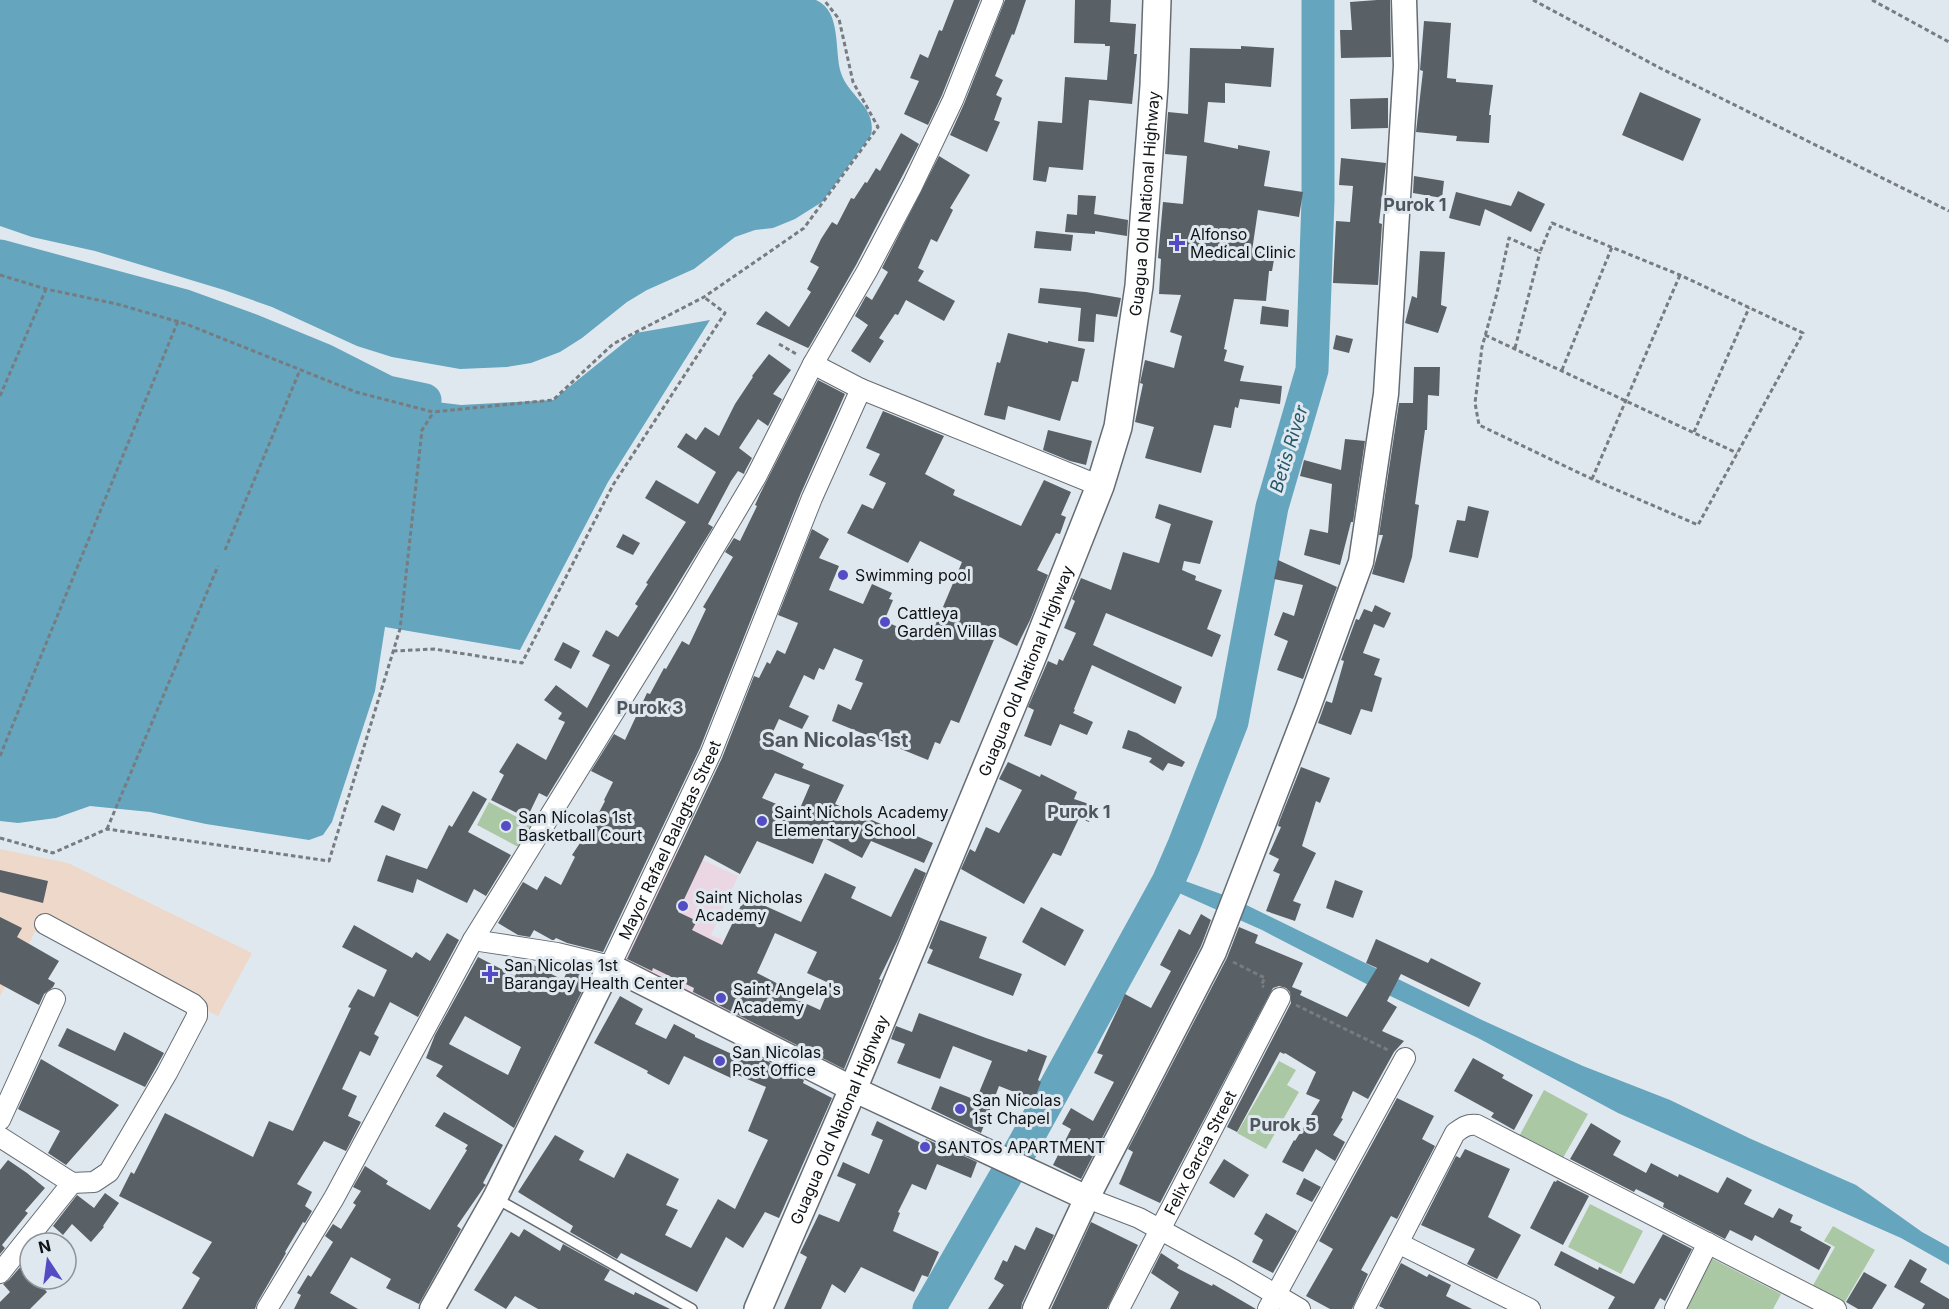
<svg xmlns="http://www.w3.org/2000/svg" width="1949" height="1309" font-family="Inter,sans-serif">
<rect width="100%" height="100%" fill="#e0e8ef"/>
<path fill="#edd8ca" d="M0,849L68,863L252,953L218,1016L40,923L0,996Z"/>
<path fill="#ebd6e3" d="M669,845L738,876L711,935L723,940L717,955L795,1016L780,1048L685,1004L710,952L708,951L686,999L613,966Z"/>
<path fill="#abc8a5" d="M489,802L534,826L522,849L477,825Z
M1279,1061L1296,1070L1287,1085L1299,1092L1266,1149L1237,1133Z
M1544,1090L1588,1114L1559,1165L1516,1142Z
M1590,1204L1643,1231L1621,1274L1568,1247Z
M1833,1226L1875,1250L1843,1305L1812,1287L1835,1247L1824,1241Z
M1711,1258L1781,1294L1773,1309H1685Z"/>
<path fill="#65a5be" d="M0,0H816C842,11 834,51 841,73C849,97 877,107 871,135L822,202L795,219L773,228L755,230L735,237L694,269L647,290L627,302L582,338L560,352L531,363L507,367L460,369L392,357L357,346L272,307L224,290L95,251L32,237L0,226Z
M0,260L193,313L321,362L387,396L461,405L553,400L636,333L710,320L608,482L520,650L385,627L375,691L332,822L323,835L309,840L206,824L150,812L90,806L56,818L18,823L0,821Z
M1185,881L1232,898L1482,1020L1583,1066L1670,1100L1751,1139L1856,1185L1922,1232L1949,1247V1265L1901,1238L1618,1113L1478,1038L1384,993L1262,930L1179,893L1173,885Z"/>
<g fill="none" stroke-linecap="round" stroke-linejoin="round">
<path stroke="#65a5be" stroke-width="33" d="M0,256L185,306L251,330L324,360L387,392L425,400
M929,1309L1023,1146L1168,882L1184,845L1232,722L1272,507L1312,370L1318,200V0"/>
</g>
<path fill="#596066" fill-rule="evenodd" d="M954,0H980L942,95L928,125L904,114L919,81L910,78L920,54L928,58L939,30L942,31Z
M1005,0H1026L1014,35L1012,34L995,76L1003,80L996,95L1002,98L994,120L1000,122L987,152L950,135L964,104Z
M1075,0H1111L1110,22L1136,24L1134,54H1137L1132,104L1089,100L1083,170L1049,167L1046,182L1033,180L1038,121L1062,123L1065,77L1107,80L1110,46H1105V44L1074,43Z
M1377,0H1390L1391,57L1341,58L1340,30H1352L1350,2Z
M1424,21L1451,23L1447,78L1456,79V82L1493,85L1489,115H1491L1489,143L1456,141L1457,136L1416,132L1423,71L1420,70Z
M1241,46L1274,48L1271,87L1225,83V103L1208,102L1204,142L1238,149V145L1270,151L1264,186L1303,192L1299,217L1258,210L1252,251L1275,254L1272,271H1269L1266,301L1234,299L1224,349L1227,350L1224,361L1244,366L1240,381L1282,386L1280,404L1240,399L1238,408L1235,407L1231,428L1214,425L1201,473L1145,458L1154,427L1135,422L1143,384L1140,383L1145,360L1174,368L1182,336L1170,332L1181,295L1159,294L1161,259L1158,258L1163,202L1183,204L1187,156L1165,154L1168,112L1188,114L1190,48L1241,49Z
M1640,92L1701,119L1683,161L1622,135Z
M1388,98V128L1351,129L1350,99Z
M901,133L919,144L856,265L809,347L808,348L756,324L766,311L789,327L811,292L807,289L819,267L810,262L821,239L832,222L837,225L851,198L854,199L865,182L867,183L876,168L880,171Z
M939,156L970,175L950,208L953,210L937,242L931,239L918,268L924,271L918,281L955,301L944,321L906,300L898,315L895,314L879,338L884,341L870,363L851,351L868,325L855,316L866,296L872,300L888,272L882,268Z
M1341,158L1386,163L1379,223L1382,224L1378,285L1333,283L1336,221L1350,222L1353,186L1339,185Z
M1414,176L1444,181L1442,198L1413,193Z
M1518,191L1545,204L1531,232L1485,209L1480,226L1449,218L1456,192L1511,206Z
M1078,195L1096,196L1094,214L1128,220L1127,236L1095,231V234L1065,232L1067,214L1077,215Z
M1036,231L1073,235L1071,251L1034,248Z
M1420,251L1445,252L1441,305L1447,307L1438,333L1405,323L1412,296L1417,298Z
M1040,288L1086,292L1121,298L1117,317L1096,314L1094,342L1078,341L1081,308L1038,303Z
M1262,306L1289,310L1288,327L1260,324Z
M1008,333L1048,343V341L1085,349L1078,382L1072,381L1060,421L1008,406L1005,420L984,415L997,362L1000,363Z
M1336,335L1353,339L1349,353L1333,349Z
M769,354L791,370L773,394L782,399L768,426L758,419L739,448L752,458L745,471L744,474L738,471L731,481L708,524L713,527L547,797L539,793L527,818L491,800L504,775L499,772L517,743L546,760L565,722L558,719L562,713L544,700L556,685L587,708L610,665L592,656L606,630L618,637L638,606L635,604L648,584L646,583L686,522L645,498L656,480L698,504L716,472L677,447L686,433L696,440L705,427L719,436L735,404L753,377L752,376Z
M1414,367H1440L1439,396L1428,395L1427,430H1425L1415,504L1419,505L1412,557L1404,583L1372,574L1383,535H1379L1399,403H1413Z
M818,380L845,394L801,493L700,748L603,952L567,943L556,938L554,940H552L534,930L530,937L518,935L498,923L523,882L537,890L545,876L561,885L575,857L572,855L582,840L584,841L605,801L604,800L613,782L591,771L614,734L625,740L647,693L650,694L664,668L666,669L682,641L689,645L706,609L703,607L733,557L725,552L734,538L740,541L757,506L755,505L760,494Z
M883,411L944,436L925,474L955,490L953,495L1021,526L1044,480L1071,492L1061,515L1066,517L1060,534L1056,533L1037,570L1048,575L1030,620L1017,646L996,635L959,723L951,720L940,744L935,742L928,760L832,721L838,704L851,710L863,683L855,680L863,660L834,648L824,670L819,668L814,680L804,675L789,707L809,716L802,729L779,719L766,747L804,764L802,768L844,785L835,804L904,834L905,831L933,843L924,863L871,841L862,858L824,838L813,864L757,841L740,874L705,855L678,912L697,921L692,930L722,945L745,897L801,922L825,873L856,887L851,898L891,917L915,868L926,873L898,940L879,979L881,980L844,1069L693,992L694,988L653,968L652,971L627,959L722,758L754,676L759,678L767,662L770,664L777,650L785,654L798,623L778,615L812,529L829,539L819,558L839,566L829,590L863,604L872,584L892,593L889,599L893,600L884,621L929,640L962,562L920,541L908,563L847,533L862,504L873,509L886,483L869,475L880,454L866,448ZM775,773L810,785L798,813L762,798ZM775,933L817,952L807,973L831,984L820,1010L785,994L788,989L757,973Z
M1048,430L1092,441L1086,465L1070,461L1043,450Z
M1345,439L1365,441L1353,522H1351L1340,565L1304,555L1310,529L1328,533L1332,484L1300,476L1304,460L1341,470Z
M1159,504L1213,521L1200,564L1184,561L1182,570L1196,576L1195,580L1222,590L1207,629L1221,635L1212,657L1106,613L1093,645L1182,687L1175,704L1092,665L1074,709L1075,710L1073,713L1093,722L1087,735L1060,724L1051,746L1024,736L1034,710L1028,707L1048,661L1057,665L1059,659L1063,661L1076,633L1064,628L1075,601L1072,599L1081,578L1111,590L1123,552L1159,563L1171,524L1155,518Z
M1468,506L1489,511L1478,558L1449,552L1457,520L1465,521Z
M623,534L640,543L633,555L616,547Z
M1278,560L1337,587L1303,679L1277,670L1288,641L1274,635L1283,612L1294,616L1303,585L1274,579Z
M1375,605L1391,613L1384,628L1374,624L1363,653L1380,659L1374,675L1382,678L1372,712L1361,709L1351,735L1318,723L1326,701L1332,703L1344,661L1341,660L1356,619L1359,620L1364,609L1372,612Z
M563,642L580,651L571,669L554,660Z
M1128,730L1137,733L1185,762L1182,767L1168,763L1163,771L1149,762L1152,758L1122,748Z
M1008,762L1040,777L1041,774L1077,792L1074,799L1095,806L1089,822L1079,818L1061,856L1053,853L1024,904L961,869L970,849L975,852L986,827L999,833L1022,790L999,779Z
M1301,767L1330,778L1320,803L1316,801L1302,846L1316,853L1293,901L1301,904L1295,921L1266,911L1280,874L1273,871L1279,859L1269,854L1281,827L1278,826L1279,822Z
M473,791L487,799L468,832L511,855L486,896L474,889L467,903L417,879L413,893L377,881L386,855L427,869L449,825L452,827Z
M382,805L401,814L394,831L374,822Z
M0,870L48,881L43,903L0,892Z
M1335,880L1363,891L1353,918L1326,908Z
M1041,907L1084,930L1065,966L1022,942Z
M1201,914L1211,920L1201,946L1081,1179L1053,1165L1071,1129L1062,1124L1071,1108L1093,1121L1114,1082L1094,1073L1103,1055L1097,1053L1125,994L1151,1008L1171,971L1160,965L1179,929L1190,935Z
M0,917L22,928L17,937L59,961L48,979L55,983L53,987L44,994L39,1005L0,984Z
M940,920L987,937L979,958L1022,974L1013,996L927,963L933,950L929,948Z
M354,925L412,958L416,952L430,961L447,933L459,940L418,1017L390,1002L374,1034L379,1037L370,1056L360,1051L342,1089L357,1096L348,1116L361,1122L346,1151L324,1141L297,1184L312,1192L305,1206L312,1211L305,1223L303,1222L285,1252L286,1253L257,1303L255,1309H182L200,1278L192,1273L212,1242L119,1196L131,1172L134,1174L165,1113L253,1157L269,1121L293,1131L351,1008L348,1007L358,989L374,997L387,970L342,947Z
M1239,927L1258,935L1255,943L1303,963L1292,987L1302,991L1300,995L1347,1017L1377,968L1366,963L1376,939L1428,963L1431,958L1481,983L1469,1007L1401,974L1387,1001L1397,1007L1382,1031L1404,1041L1394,1052L1368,1099L1353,1091L1341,1118L1343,1119L1333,1135L1345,1142L1335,1161L1316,1149L1303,1172L1282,1162L1294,1140L1295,1141L1320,1100L1306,1094L1316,1072L1285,1053L1284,1054L1280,1052L1237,1132L1227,1127L1291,1003L1290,992L1286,988L1279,986L1273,988L1160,1203L1119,1184L1133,1152L1128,1149L1227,958Z
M478,957L515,976L524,960L563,980L569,968L588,979L514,1128L436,1076L443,1066L426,1058L435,1035ZM465,1016L521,1047L508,1075L449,1044Z
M620,996L643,1009L635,1024L666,1039L674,1024L695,1035V1037L747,1061L751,1053L804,1080L803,1083L832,1098L779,1218L765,1212L743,1248L726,1237L697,1292L621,1253L617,1259L570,1232L573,1226L518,1192L555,1135L584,1151L579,1160L614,1178L627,1153L679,1179L666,1205L678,1210L665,1235L691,1248L718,1199L735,1209L768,1140L748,1131L766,1087L733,1073L731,1078L684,1056L669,1085L647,1073L648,1071L594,1043Z
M919,1013L986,1038L1027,1052L1028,1049L1047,1056L1038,1080L1041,1082L1034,1100L999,1086L981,1133L931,1109L940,1086L976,1100L992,1061L953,1046L940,1079L897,1063L905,1044L891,1039L896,1026L912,1032Z
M67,1028L115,1051L124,1032L164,1053L145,1087L58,1046Z
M1473,1058L1504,1075L1502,1078L1533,1095L1514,1130L1491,1117L1494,1113L1454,1091Z
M41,1059L119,1105L66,1165L48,1153L60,1131L18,1109Z
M1397,1098L1434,1116L1422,1139L1435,1146L1397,1219L1391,1216L1361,1270L1368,1274L1352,1309H1330L1306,1296L1333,1249L1319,1241Z
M444,1112L503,1145L483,1183L486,1185L484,1187L457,1226L461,1229L419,1304L386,1288L391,1279L351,1257L330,1293L358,1309H294L301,1295L297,1293L308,1275L311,1277L333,1242L325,1236L333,1224L341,1229L356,1205L353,1203L361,1191L353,1187L365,1166L388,1181L386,1184L430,1210L467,1150L465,1149L468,1145L435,1126Z
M877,1121L923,1144L926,1139L977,1162L971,1178L937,1164L926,1190L912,1184L898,1212L900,1213L893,1231L939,1252L928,1277L922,1275L914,1292L861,1267L845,1293L832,1284L821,1309H784L807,1257L800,1253L819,1214L839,1222L856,1184L837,1176L843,1162L869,1174L883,1140L871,1135Z
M1591,1123L1621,1141L1613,1155L1646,1173L1651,1163L1678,1177L1679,1174L1718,1193L1727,1177L1752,1190L1744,1204L1773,1218L1779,1208L1793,1215L1790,1222L1802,1227L1800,1230L1831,1247L1819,1270L1755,1235L1752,1241L1730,1230L1725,1239L1663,1207L1664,1203L1636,1189L1634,1192L1570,1159Z
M1465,1149L1510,1169L1488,1217L1521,1235L1497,1279L1467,1264L1475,1249L1421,1225L1456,1156L1460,1158Z
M1224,1159L1249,1175L1234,1198L1209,1183Z
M8,1160L27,1173L45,1188L25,1211L28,1213L2,1245L5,1248L0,1254V1170Z
M1304,1178L1321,1187L1312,1202L1296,1194Z
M1557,1180L1589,1196L1563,1245L1530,1228L1554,1181L1556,1182Z
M105,1193L119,1203L103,1226L104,1227L91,1242L72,1224L63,1235L53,1226L77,1195L94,1208Z
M1266,1213L1297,1231L1273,1273L1252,1262L1263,1240L1254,1234Z
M1091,1222L1138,1245L1107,1309H1051Z
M1036,1227L1054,1235L1022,1303L1021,1309H988L1004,1285L994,1279L1003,1260L1007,1262L1015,1245L1025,1250Z
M524,1229L560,1251L563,1244L610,1270L604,1280L634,1295L635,1292L670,1309H538L515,1296L506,1309L474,1290L511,1232L519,1237Z
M1663,1234L1692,1249L1665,1301L1660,1298L1654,1309H1608L1615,1297L1554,1265L1561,1251L1598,1270L1599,1267L1634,1284Z
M1161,1253L1179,1265L1177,1268L1212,1286L1213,1284L1256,1309H1170L1179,1292L1151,1273Z
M1910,1259L1927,1269L1920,1282L1949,1299V1309H1922L1925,1304L1894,1287Z
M1401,1263L1427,1277L1429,1274L1451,1285L1446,1296L1472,1309H1385L1379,1306Z
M22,1265L30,1274V1279H35L47,1292L30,1309H0V1302L10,1292L3,1284L9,1280Z
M1864,1272L1887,1285L1872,1309H1858L1846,1302Z"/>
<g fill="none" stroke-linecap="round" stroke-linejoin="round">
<g stroke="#656c73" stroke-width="12">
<path id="service" d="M497,1199L692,1309"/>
</g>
<g stroke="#656c73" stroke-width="22">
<g id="minor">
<path d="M813,364L861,389L1100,486"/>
<path id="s1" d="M473,940L557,953L610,966L711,753L812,498L861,389"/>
<path d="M0,1120L55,999"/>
<path d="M0,1137L72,1183L94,1182L109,1172L167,1073L197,1016V1008L193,1004L45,924"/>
<path d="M1087,1198L1139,1218L1234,1270L1300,1309"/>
<path d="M1398,1243L1530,1309"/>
<path d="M0,1273L72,1183"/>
<path d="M267,1309L334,1198L473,940L682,602L756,477L813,364L867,271L912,186L953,100L993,0"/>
<path id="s2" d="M1119,1309L1280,998"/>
<path d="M1268,1309L1405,1058"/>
<path d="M1364,1309L1455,1133C1463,1127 1467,1124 1477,1125L1836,1309"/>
<path d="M1675,1309L1708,1243"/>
</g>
</g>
<g stroke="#656c73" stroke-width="27">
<path id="tertiary" d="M432,1309L495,1198L610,966L853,1089L1087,1198
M1035,1309L1087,1198L1214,952L1308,708L1361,562L1386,394L1406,66L1404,0"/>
</g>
<g stroke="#656c73" stroke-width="30">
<g id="secondary">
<path id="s3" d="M758,1309L853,1089L1031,660L1100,486L1118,427L1139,286L1154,86L1157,0"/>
</g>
</g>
<path stroke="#767c80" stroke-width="3" stroke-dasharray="4.5 3" stroke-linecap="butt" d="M1533,0L1660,68L1949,211
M1872,0L1949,42
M1552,223L1680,275L1803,333L1698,525L1592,479L1479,425L1475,403L1482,347L1497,293L1509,238L1540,252Z
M0,275L46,289L117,304L186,324L356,392L433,412L553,400L613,344L704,297L804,228L878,127L853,82L839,19L824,0
M1485,335L1737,453
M779,344L798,355
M1515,348L1540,252
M1562,370L1612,247
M0,396L46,289
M1694,432L1749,308
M1592,479L1680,275
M225,550L300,370
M393,651L434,649L522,663L613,485L725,313L704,297
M0,756L178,321
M107,829L218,566
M0,838L53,853L107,829L329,861L400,629L422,430L433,413
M1233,962L1265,978L1261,985L1264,987
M1296,1005L1390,1051"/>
<use href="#service" stroke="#fff" stroke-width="9"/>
<use href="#minor" stroke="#fff" stroke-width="20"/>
<use href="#tertiary" stroke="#fff" stroke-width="24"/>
<use href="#secondary" stroke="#fff" stroke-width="27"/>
</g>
<g fill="#544cc4" stroke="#e0e8ef" stroke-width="2">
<path d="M1174 234h6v6h6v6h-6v6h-6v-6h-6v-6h6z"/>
<circle cx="843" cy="575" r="6"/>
<circle cx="885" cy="622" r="6"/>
<circle cx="762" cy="821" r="6"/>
<circle cx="506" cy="826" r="6"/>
<circle cx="683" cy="906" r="6"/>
<path d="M487 965h6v6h6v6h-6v6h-6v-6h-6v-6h6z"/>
<circle cx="721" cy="998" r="6"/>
<circle cx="720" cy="1061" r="6"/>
<circle cx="960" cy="1109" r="6"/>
<circle cx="925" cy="1147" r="6"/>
</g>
<g text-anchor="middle" stroke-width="6" stroke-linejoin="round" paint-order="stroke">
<g font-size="16" fill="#101315" stroke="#e0e8ef">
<text dy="6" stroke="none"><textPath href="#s3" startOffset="1178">Guagua Old National Highway</textPath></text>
<text dy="6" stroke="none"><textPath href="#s3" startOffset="692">Guagua Old National Highway</textPath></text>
<text dy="6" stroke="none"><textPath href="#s1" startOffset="279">Mayor Rafael Balagtas Street</textPath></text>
<text dy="6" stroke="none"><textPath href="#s3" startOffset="206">Guagua Old National Highway</textPath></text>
<text dy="6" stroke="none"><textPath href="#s2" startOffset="176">Felix Garcia Street</textPath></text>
</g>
<g font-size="16" fill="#101315" stroke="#e0e8ef" text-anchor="start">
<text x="1190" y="240">Alfonso<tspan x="1190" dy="18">Medical Clinic</tspan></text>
<text x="855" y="581">Swimming pool</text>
<text x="897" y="619">Cattleya<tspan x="897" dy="18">Garden Villas</tspan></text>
<text x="774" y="818">Saint Nichols Academy<tspan x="774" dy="18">Elementary School</tspan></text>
<text x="518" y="823">San Nicolas 1st<tspan x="518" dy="18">Basketball Court</tspan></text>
<text x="695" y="903">Saint Nicholas<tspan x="695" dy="18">Academy</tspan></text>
<text x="504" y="971">San Nicolas 1st<tspan x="504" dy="18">Barangay Health Center</tspan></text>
<text x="733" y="995">Saint Angela's<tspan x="733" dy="18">Academy</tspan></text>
<text x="732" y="1058">San Nicolas<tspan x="732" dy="18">Post Office</tspan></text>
<text x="972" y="1106">San Nicolas<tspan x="972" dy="18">1st Chapel</tspan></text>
<text x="937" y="1153">SANTOS APARTMENT</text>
</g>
<g font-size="18" font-weight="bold" fill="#4f565d" stroke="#e0e8ef">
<text x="1415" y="211">Purok 1</text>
<text x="650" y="714">Purok 3</text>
<text x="1079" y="818">Purok 1</text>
<text x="1283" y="1131">Purok 5</text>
</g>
<g font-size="18" font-style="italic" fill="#24586b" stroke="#e0e8ef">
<text transform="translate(1289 449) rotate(-73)" y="6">Betis River</text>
</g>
<g font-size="20" font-weight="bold" fill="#4f565d" stroke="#e0e8ef">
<text x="835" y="747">San Nicolas 1st</text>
</g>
</g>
<g transform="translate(48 1261) rotate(347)"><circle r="28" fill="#e0e8ef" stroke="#8d9398" stroke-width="1.5"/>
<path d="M0-4.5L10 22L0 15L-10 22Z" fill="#544cc4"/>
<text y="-9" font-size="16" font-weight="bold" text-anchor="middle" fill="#101315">N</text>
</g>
</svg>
